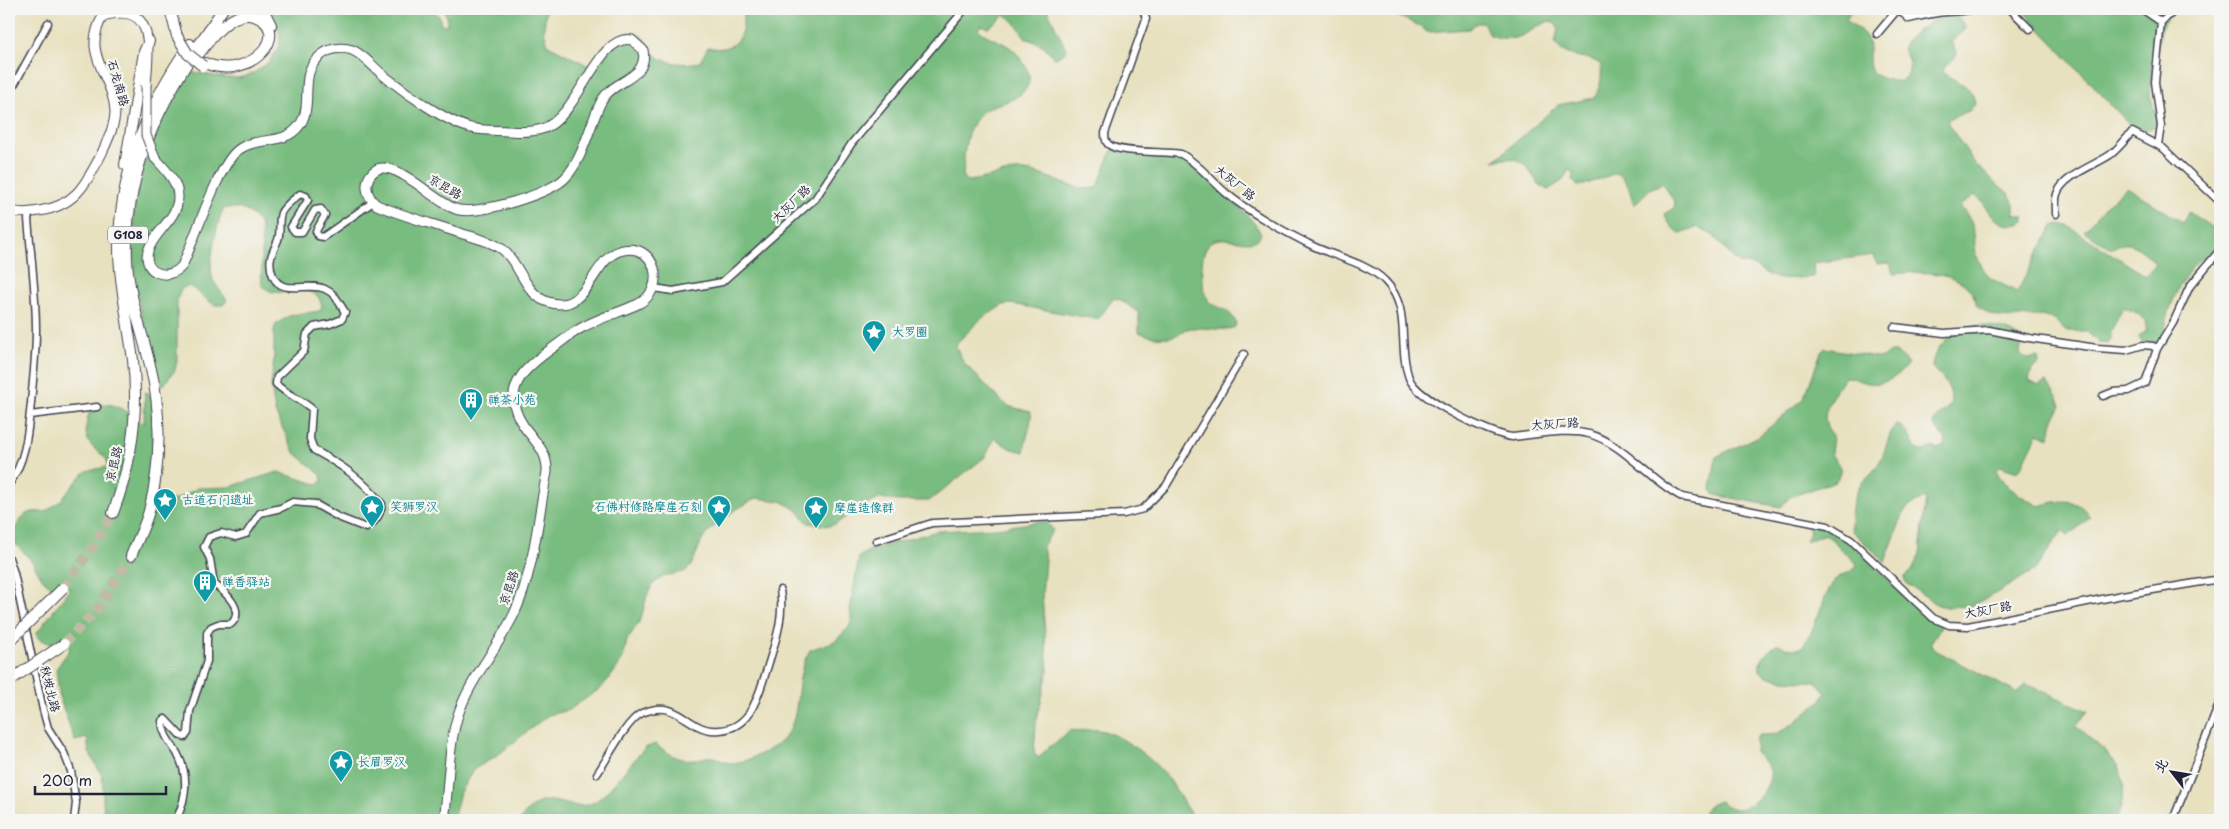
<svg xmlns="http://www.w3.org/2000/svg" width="2229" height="829" font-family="'Playpen Sans','LXGW WenKai TC',sans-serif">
<rect width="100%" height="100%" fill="#f6f6f2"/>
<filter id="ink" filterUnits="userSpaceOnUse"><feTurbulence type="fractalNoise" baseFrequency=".02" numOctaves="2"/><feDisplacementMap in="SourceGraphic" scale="10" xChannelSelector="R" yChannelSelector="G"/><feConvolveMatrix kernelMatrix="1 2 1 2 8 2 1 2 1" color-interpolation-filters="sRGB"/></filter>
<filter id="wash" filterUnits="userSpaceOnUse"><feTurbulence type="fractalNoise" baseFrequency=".0096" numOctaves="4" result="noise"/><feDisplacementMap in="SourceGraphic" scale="20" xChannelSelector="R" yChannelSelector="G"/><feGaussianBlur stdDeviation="1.12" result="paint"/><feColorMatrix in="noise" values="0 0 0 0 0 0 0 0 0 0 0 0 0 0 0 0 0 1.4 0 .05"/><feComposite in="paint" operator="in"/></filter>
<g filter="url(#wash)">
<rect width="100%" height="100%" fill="#e8e1bf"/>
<path fill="#78bc7f" stroke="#4d6f5d" d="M268,9H388L396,11L398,9C412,9 431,5 440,17V24L447,25V17L443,9H546L544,31L548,45L589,66C601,50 625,17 647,42C650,45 651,51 655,55C665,64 688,65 700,62L708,47C736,54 747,34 742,9H1047L1067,51L1055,59L1044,46L1026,38L1016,24L1009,17L1004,15L988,28L981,25L978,29C989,40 1007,41 1017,54C1026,66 1035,77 1025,90C1012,105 992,101 979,115C964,130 964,158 963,177L967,181C987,180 1006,169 1025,171C1050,174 1071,192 1097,188L1112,150L1181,157L1188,160C1205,176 1253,215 1261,234C1251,259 1202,211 1202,270C1203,320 1225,297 1236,323L1235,327C1225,332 1204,327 1192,328C1185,328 1181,334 1174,336C1163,339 1149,337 1139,332V313L1121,300L1114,298L1099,318L1096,319L1011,304L1003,305L981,319L957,343L956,347L964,363L1003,402L1008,406L1031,412C1033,419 1025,441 1024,452L1009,448L995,438L985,457L929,501H898L881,498L855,510L836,524L829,526L808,523L797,510L781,501L756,498L732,512L710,530L702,540L691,566L684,572L664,576L654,583L647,595L641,619L627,640L623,659L612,675L601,688L569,710L548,715L499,754L473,770L460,792L453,820H104L102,776L89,752L87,738L75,741L60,699L56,669L70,649L63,638L51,644L39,639L36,634L70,589L59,580L52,587C39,580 38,568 30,559C22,550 13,545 12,533C25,516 21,510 45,512L60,501L82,475L87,471L106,467L108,463C105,456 101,454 95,449C82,439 85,422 91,409C110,395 128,414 144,424L145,392L151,394L152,399L157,492L167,500H175L198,488L229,487L278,472L310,482L317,484L322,482L321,475L294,452L275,412L271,385L274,359V330L276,324L291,315L320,311L322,305L318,296C311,292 304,289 295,290C280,291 274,297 262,285C261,272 263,234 260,225C254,211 236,205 223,209C217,224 207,266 213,280C216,287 223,294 227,300L223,305H214L190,286L182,288L177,299V360L175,370L163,386L159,380C154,355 145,331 140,306C133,270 130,221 138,185C147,147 168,103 191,72C206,74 223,79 238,78C259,75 285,53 279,30C277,23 271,15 268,9Z
M1381,9H1853L1846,20C1853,25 1862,30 1866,37C1875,52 1859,72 1885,79C1890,80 1895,82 1900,81C1906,79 1909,75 1909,70C1911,62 1905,54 1903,48C1907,37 1916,32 1925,26C1940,15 1956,6 1966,29L1951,42L1957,53C1954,62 1946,63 1942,72C1956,83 1973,84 1975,104L1969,111L1948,119V124L1976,165L2009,194L2014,204V214L2024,217V221C2020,224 2018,224 2013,225C1992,226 1990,206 1975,195L1960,206L1973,223L1976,255L1982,267L1990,278L2017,292L2053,226L2059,224L2068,226L2146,276L2155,263C2149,255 2133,242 2123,244C2119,244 2115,247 2111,248L2084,231L2108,203L2127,187L2182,222L2189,212L2211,227L2220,217V244C2213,250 2203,256 2196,263C2175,286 2167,314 2162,344L2141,341L2138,336L2146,332L2147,323L2137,313L2123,307L2111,331V339L2107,344L2099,343L2086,331H2067C2062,328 2057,321 2052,319C2026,309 2005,329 1977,306C1970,269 1923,271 1893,274L1890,263L1877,264L1874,255L1813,263L1814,277L1780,279L1770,276L1755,266L1740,263L1733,258L1713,235L1696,227C1692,228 1684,233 1680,233C1674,232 1666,219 1664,214L1674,208L1675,203L1663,183L1650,189L1634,205C1630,193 1628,178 1616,173L1584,185H1577L1572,180L1573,174L1569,170L1562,181L1548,190C1525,180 1534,150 1494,161L1558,105L1594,98C1601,86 1602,78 1601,65C1587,53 1566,61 1555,43L1558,29L1556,23L1549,21C1524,32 1520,45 1490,35L1483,23H1477L1469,29L1427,32L1420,26Z
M2021,9H2175L2163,23L2152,65L2150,95L2158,122C2151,133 2141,130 2130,125Z
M1972,326C1989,325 2012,328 2024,341L2021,347L2020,354C2026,361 2030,359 2038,357L2039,364L2032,369L2029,381L2039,386L2046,382L2058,398L2061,406L2053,421L2049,438L2038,433L2022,466L2017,472L2000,466L1996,470C2004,488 2023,497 2039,506C2059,500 2077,496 2090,517L2068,536L2062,531L2035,570L1993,595L1970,606L1946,607L1938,605L1907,584L1904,578L1912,571L1920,554L1926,497L1908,507L1904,512L1885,562L1852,531C1849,519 1853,495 1860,485C1866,477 1874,473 1880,461C1887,450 1887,435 1896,425C1915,427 1909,463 1932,447L1937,449L1944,446L1946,439L1934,427L1933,422L1950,405C1954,387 1943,380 1932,367C1934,344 1952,334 1972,326Z
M1825,348L1882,358L1890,352H1896L1908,363C1898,379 1880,388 1860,381C1855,379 1852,377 1845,377C1834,394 1814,416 1833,435L1831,454C1838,466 1845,466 1836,481L1790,497L1781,507L1715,495L1711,490L1716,457L1759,436L1802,400L1808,388L1821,352Z
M1038,522H1047L1053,530L1043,546L1045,560L1042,596L1048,671L1036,723L1034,754L1039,758C1049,743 1059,744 1069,730C1080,732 1092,728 1104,731C1125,737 1158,763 1171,782C1180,795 1185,809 1196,820H520C548,780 566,818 596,801C607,795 633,760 645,748L655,744C667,752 677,761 693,760C699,760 706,756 712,757C718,757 723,763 730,763C742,763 752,758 763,753C812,730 787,688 810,650L835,641L849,627L852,620L850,610L859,557L870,550L937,531L997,528Z
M1808,525L1828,527L1848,540L1910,601L1942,625L1930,644L1937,651L2017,693L2026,684L2088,711L2076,726C2111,758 2137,768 2116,820H1703C1702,809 1710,804 1720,801C1724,804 1728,808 1734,809C1751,811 1773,787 1770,770C1768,762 1759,758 1755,752L1756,739L1759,735C1765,735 1770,735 1775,734C1788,729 1820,704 1826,693L1817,682C1807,680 1749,684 1761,661C1765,654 1771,648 1778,644C1784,647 1794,651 1800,648C1814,639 1822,594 1836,579C1843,572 1853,575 1857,564C1852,559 1846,555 1842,550C1836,543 1832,539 1824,534L1806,542L1810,532Z"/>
</g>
<g filter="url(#ink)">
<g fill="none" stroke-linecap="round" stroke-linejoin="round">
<path stroke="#c0bba5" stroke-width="10" stroke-dasharray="10 5" stroke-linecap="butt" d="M63,588L90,551L113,513
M64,644L99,607L131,556"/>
<g stroke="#403f4f" stroke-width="9">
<path id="minor" d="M1143,9L1146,19L1105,133C1105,137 1105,141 1108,144C1118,154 1165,151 1181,154C1198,163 1211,180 1226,193C1250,213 1280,229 1307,243C1330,256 1367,262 1385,281C1412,308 1397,345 1409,378C1417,399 1489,434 1512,437C1534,435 1568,428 1589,434C1623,443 1650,481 1682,497L1828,526L1851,540L1933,618L1949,625L1968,626L2122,595L2220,579
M2010,9L2030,29
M2142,9L2161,22L2177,9
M1877,34L1898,9L1909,19C1921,16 1933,13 1946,12C1956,11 1964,12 1974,9
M9,94L48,23
M2158,145L2161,126L2155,82L2161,22
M2056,214C2056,208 2055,200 2057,194C2063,176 2095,165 2110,155C2118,149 2125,140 2132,132L2163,148L2220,202
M654,288L673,291L722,282L809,204L815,199L852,143L965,9
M1894,327L1944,333L1989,330L2029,338L2097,348L2126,350L2143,345L2153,346L2157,349
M2103,396L2113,392L2128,391L2145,383L2157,349L2173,323L2190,286L2220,250
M30,415L97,407
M9,484C26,462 28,430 31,403C33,379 36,355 36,330C36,293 31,256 28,219L30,212
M876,541L932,523L1124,514L1143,509L1166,486L1244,354
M9,558L14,573L43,710L48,728L64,753L71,771L76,803L74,820
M597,774C608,758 626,721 642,713C668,702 677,714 698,726C704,729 713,731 720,730C751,728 758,696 766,672C774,645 785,619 780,590
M176,820C187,798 189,775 177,753C170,742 163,735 162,721L165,719L181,736L185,737L188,733L190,711L207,661V633L211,627L218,624H231C246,610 225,592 214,584L210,559L204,547L209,537L221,533L236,537L246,534L260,513L281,508L293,502L315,504L338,517L366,528C376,521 380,516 382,504C361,478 343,466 314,450L310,439L312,409C301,399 287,395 276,384L277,377L304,351L307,334L314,327L330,324L342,319L345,312C339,303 336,294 325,289C309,281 282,297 273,276C267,260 272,254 278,240C281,232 278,221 281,213C284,206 294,199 300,194L306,196L308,200L291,227L295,232H302L315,210L321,209L325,215L316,231L318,236L323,237L373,202
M2173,820L2220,702"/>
</g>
<g stroke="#403f4f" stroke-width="11">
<path id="major" d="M155,158C164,168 178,181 178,197C178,219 154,231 148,251C142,273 168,282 182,266C195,239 218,165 238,150C256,136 284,146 299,126C315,105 297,75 320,56C328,49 341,46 352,50C365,55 375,70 387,78C406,93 448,123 471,128C483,131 496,130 509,131C520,132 532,132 542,129C579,118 596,33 632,40L643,50C649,80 612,79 601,102C589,126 584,157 566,177C551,194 481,214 459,210C437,206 392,153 373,172C363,182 366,197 377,205C405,217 434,224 463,234C476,238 491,241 502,249C520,263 525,295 548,302C590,316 591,256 623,250C656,243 668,289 638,304C621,312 602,317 585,326C574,331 564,340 554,347C530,364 503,384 518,416C527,437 548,446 547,472C538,517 534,571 515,612C499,647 470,678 458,715C448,745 449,788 444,820
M9,210C19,214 28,213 39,211C75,206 85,185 101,155C107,142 115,126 115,111C113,75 80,55 103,16C158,0 148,53 146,85"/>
</g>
<g stroke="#403f4f" stroke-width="12">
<path id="highway" d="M134,9V13
M170,9L177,36
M263,9L271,25
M103,16L108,9
M197,56C208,43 220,25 235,18C241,15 248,14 254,16C295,30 251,83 205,63
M125,165L144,52L149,41
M113,513C132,463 139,413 133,360C129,330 123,300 120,269C113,189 144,109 190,44
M131,556C137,541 145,526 149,511C161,464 162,412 150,365C142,331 129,297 127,261C123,162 168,88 223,9"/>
</g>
<use href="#minor" stroke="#fff" stroke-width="6"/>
<use href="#major" stroke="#fff" stroke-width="9"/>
<use href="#highway" stroke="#fff" stroke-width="10"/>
<g stroke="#403f4f" stroke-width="11" stroke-linecap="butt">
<path id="major-bridge" d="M146,85V135L155,158"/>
</g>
<g stroke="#403f4f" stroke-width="12" stroke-linecap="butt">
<path id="highway-bridge" d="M177,36L188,54L203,66
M9,642L63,588
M9,681L64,644"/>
</g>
<use href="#major-bridge" stroke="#fff" stroke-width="9"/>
<use href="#highway-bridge" stroke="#fff" stroke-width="10"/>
</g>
</g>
<defs>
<g id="sight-pin" transform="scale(1.25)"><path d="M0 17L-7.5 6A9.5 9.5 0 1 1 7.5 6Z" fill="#0f9aa8" stroke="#f6f6f2"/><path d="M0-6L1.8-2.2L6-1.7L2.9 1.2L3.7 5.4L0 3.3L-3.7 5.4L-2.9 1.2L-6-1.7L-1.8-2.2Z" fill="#fff"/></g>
<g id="building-pin" transform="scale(1.25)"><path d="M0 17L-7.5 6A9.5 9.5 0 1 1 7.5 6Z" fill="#0f9aa8" stroke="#f6f6f2"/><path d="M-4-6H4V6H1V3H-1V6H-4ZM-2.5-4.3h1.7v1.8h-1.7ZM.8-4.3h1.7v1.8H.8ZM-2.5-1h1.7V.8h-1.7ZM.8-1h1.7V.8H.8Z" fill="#fff"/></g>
</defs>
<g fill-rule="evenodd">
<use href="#sight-pin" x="874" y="332"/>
<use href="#building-pin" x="471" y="400"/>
<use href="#sight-pin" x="165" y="500"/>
<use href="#sight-pin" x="372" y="507"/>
<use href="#sight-pin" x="719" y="507"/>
<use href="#sight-pin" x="816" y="508"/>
<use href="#building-pin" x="205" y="582"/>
<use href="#sight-pin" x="341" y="762"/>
</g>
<g text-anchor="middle" stroke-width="4.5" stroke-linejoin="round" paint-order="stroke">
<rect fill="#f6f6f2" stroke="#626272" stroke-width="1" x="108" y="226.5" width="40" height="17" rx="4"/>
<g font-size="11" font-weight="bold" fill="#22223b">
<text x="128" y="239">G108</text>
</g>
<g font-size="12" fill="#22223b" stroke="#f6f6f2">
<text transform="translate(118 83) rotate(74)" y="4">石龙南路</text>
<text transform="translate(1235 183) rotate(39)" y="4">大灰厂路</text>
<text transform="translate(445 187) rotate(30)" y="4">京昆路</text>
<text transform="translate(791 204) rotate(-44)" y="4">大灰厂路</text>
<text transform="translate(1555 424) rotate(-3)" y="4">大灰厂路</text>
<text transform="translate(114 464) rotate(-77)" y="4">京昆路</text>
<text transform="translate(509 588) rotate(-72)" y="4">京昆路</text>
<text transform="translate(1988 610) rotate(-10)" y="4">大灰厂路</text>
<text transform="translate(50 689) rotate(76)" y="4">秋坡北路</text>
</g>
<g font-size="12" fill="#0d838f" stroke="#f6f6f2" text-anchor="start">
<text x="892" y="336">大罗圈</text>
<text x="488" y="404">禅茶小苑</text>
<text x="182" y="504">古道石门遗址</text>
<text x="390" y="511">笑狮罗汉</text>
<text x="702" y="511" text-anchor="end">石佛村修路摩崖石刻</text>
<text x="834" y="512">摩崖造像群</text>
<text x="222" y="586">禅香驿站</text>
<text x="358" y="766">长眉罗汉</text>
</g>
</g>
<rect width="2229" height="829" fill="none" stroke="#f6f6f2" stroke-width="30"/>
<g transform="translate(2172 772) rotate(301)" stroke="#f6f6f2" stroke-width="4" paint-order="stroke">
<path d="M0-4L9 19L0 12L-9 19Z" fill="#22223b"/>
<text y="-8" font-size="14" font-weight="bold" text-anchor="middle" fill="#22223b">北</text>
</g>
<path d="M35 786v8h131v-8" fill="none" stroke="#22223b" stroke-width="2.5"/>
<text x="42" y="786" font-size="15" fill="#22223b" stroke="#f6f6f2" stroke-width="4" paint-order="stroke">200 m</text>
</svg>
